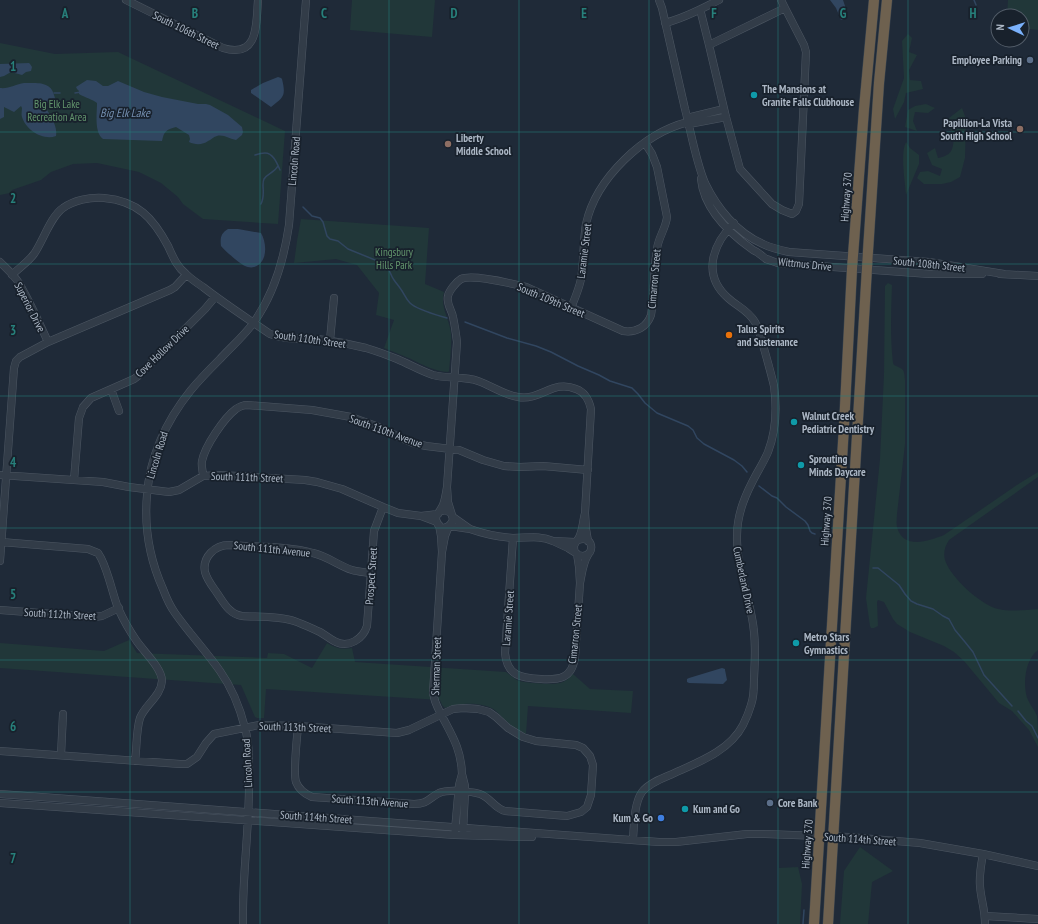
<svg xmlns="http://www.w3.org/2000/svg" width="1038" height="924" font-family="'PT Sans Narrow',sans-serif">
<rect width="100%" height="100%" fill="#1f2a38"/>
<path fill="#213739" d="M352,0H435L432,37L350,30Z
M1008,0H1038V30L1022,28V16H1007Z
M908,34L912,38L909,52L917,55L909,70L910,80L921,81L923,89L906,93L904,102L895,119L893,109L904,78L902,41Z
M0,43L55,54L118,52L285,131L278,224L203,219L183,204L178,197L161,183L139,172L97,163L73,164L51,172L41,180L12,190L10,193L0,195Z
M926,104L935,108L928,113L915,112L913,121L917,131L905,127L908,110L915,106Z
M962,108L966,119L965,158L960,177L951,182L942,184H924L917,178L920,172L928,171L940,176L942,169L932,165L927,153L935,148L938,158C953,155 953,149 954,135L949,127V118Z
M906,142L910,148L919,155V164L906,195C905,181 900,153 906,142Z
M301,219L429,228L425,284L444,292C440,307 449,318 451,333C452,345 450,359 449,371L448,372C434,371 423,365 411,359C402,355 393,352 384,348L394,320L376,315L379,293L357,265L336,259L294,263L297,241Z
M888,283L892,285C891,311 890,337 893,363L894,365C904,370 904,368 905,380V444L897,514C897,518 896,522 897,527C903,550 929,541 944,535L1020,483L1038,472V477L949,540C945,546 943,553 945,560C950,577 981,605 998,609C1011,612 1025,610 1038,609V650C1025,659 1022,686 1028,700C1030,705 1035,710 1037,716C1038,722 1038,740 1038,747L1029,730L1012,711L999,703L964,661L954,652L944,646L910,632L897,624L893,619L884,602L878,600L877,602L878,626L874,628H871L870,626L866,598L880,459L884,375L885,286Z
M129,640L137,653L267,658L268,653L284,654L312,668L327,643C335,648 342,650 352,648L355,662L506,672C510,675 514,679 519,681C527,683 552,685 560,683C565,682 569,678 573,674L590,689L633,691L631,713L528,706L526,734C518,730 511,726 505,720C502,717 499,714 496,711C483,701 459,703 445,708L442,705L440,700L266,689L264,718H257L255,717L241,685L0,668V643L104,651Z
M860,847L893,871L872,882L868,924H840L844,871Z
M798,867L802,884L800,924H779V868Z"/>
<path fill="#314660" d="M830,0H843L845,6V19L841,20L836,8Z
M29,63L30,64L32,67L31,71L26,72L22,75L11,72L4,76L0,77V64Z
M278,77L281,78L282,79C286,96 284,97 271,107L251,93V90L263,83Z
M87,80L96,81L103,86H108L118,81L144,92L162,97L198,104H206L210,105L228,115L242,127L243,132L242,135L236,140C230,139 223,134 217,136C213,137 211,140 208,141C203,145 195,145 189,142L190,139L189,135L176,127C166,130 164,131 162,141L103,139C94,132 97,114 97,103C94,100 84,97 79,94V91L77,89L76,87Z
M24,83C36,83 51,81 54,95C55,98 56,100 55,104L51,101L48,103L45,102L43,103C48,113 58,124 56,136C43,141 26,130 22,117C21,114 22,111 22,108L21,106L14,112L4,107V117L0,119V88C9,89 16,84 24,83Z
M228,229H238L261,233C267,243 268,263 254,267C251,268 247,267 245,266C239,263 225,251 221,246C220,238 221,233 228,229Z
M722,668L725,669V670L727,680L723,684L689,683L687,682V679L689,678Z"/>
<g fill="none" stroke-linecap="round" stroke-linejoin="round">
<path stroke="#314660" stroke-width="1.5" d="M974,0L976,5
M54,93H60
M75,93L81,92
M255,155C258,154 262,153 265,153C273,153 277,163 280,170
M261,204C266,194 261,185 264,179C267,174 274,173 278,166
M303,207L312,216L320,218L323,222L327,236L330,239L338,241L348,249L385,264C390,269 390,275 394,280C396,283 398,285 400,288C404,293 405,298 410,303C417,310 437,315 447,318
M465,322L507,338L536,346L551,352L578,366L599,375L610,381L632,388L638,394L645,403L657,413L688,426L693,430L697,438L704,444L734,460L742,466L747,472
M759,486L772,496L777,498L786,507L805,521L808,525L810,531L812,533L815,534
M873,568H878L899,585L905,594L911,601L917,604L933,609L943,616L949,619L955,630L965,642L973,652L984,675L1012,706
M1018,711L1026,721L1032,726L1038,738
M803,924L804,910"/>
<g stroke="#4d5763" stroke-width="8">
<path id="minor" d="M126,0L223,48C259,59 256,24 258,0
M659,0L662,8C670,42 677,75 685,109C691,132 696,162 705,183C717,208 737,233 763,244C771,248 780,250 789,252L929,262L1004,274
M781,0L785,8
M785,8L804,45L806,52L799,204L796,211L792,214L782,210L772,204L740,169L726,117L709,45Z
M699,10L701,13L709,45
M665,23C685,18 701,9 719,0
M687,118L724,109
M689,124L726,117
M701,179C704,210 729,233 753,250C758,252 762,256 766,259C770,260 774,262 778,263L929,274H982
M0,262C7,269 14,275 19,283C30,302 39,322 48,342L20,357L16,361L14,368L0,561
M1000,274L1038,276
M12,275C19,268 28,262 34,254C43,241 51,216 63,208C74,200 90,197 104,198C138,201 153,218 168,246C173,257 177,267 186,274C191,279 197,283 203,287C225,304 248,319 270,334C285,340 302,338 318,339C334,341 350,344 366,348C376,351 387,355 397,359C409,364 421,371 433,375C448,379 464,376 478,381C492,386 504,395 518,397C541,401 553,379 576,389C585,392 589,400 591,409L585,513
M571,308C575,298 579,289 581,279C584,261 583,242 586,224C596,178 644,133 688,122
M330,340L334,298
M48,342L170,290L175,287L186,275
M111,389L119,411
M0,475L103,482L129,487L169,492L179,490L203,476L220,475L305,480L317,482L342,489L383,507L398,513L421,516
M203,476C203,471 201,466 202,461C205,446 224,418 236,409C239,407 243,405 247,405L312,410L351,417L379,427L399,437L413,443L426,446L459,450L483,460L504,466L520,467L543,466L588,470
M74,480L79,418L83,407L91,398L134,379L138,376L205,309L215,297
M447,487L457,342C456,334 455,326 453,317C452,310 446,304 448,296C449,291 456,282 461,279C472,274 514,284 526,287L623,331C636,333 647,327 651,315C655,293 653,271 657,249C658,238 666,228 667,217L657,167L652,154L645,143
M439,512L445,510L451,513L453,519C451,527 441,532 437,523C436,521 436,519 436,517C438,513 441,509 443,505C445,500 446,493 447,487L448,502L452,515
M437,522L421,516L438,514
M439,525L441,536L442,552L445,536L449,526
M450,526L470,529L453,517
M470,529C484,534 499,537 513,538C528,538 539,535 553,541
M513,538L505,653C507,676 521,678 541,679C559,680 572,679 575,657L580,583
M578,540C593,534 596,555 583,556C580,556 577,555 575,552C574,550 574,548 574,546C575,542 579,539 580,535C583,528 583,520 585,513L586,529L588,541
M1,542L88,549L98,553L101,558C109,574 112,592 118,608C123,619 129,630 136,640C143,651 162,668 162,681C161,696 145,705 140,718C136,731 137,747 135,761
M575,542L553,541L568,548L576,553
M442,552L433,693L435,701L437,706C449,732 461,745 462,774
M577,554L579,567L580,583C582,573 583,563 588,555
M371,573C365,572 358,572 352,570C339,566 327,556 313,553C287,546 255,547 229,545C215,545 202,557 205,572C207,580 213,587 217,593C224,603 229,614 242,616C257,617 280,616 294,621C303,624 311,628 320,632C325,635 330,639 336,642C349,648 363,639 367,626L374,531L383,507
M0,610L94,617L102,616L119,608
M0,751L180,764H187L197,757L206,743L214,734L259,725L298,726L397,733L409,730L453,709L463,708L478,709L489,712L496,717L508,728L523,737L536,741L576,745L583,748L590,756L593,765L591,795L587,807L581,812L567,816L505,811C494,808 490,797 480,794C470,791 448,789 439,793C429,798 428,804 414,804L312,797C305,794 299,790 296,782C293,772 297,738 298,726
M61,755L63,714
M0,794L659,842H676L747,834H765L849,837L920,843L983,854L1038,866
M0,803L455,835L532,837
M455,830L459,785L462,774L465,786V792L463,831
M633,839C634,826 634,803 642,792C648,784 660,779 670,775C696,763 729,752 743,725C746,719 749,712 751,705C754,697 754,687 754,679C755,659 756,638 752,618C747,591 736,564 737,536C737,513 746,493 757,473C761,466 765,459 768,452C776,431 777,408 774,386C771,373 767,359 763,345C761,338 759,329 755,322C748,310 738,307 728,298C702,275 712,245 734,223
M983,854C981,865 979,875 980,886C981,900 985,909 985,924
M985,916L1038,919
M243,924C242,878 249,832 249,785C249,766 250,746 245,728C240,708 232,688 220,671C206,651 189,633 175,613C170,606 166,597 163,589C150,560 144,528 147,495C150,456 166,421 191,390C200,379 210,369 220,359C231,347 244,336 254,322C274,294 284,259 289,225L306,0"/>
</g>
<g stroke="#3a444f" stroke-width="11">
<path id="highway" d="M814,924L844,426L852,269L864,109L874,0
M828,924L868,251L879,83L887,0"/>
</g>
<use href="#minor" stroke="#323c48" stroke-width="7"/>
<use href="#highway" stroke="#6e614f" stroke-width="10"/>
</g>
<path fill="none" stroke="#27807b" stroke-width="1" stroke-opacity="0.55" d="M130,0V924M260,0V924M389,0V924M519,0V924M649,0V924M778,0V924M908,0V924M0,132H1038M0,264H1038M0,396H1038M0,528H1038M0,660H1038M0,792H1038"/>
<g fill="#5c6f8a" stroke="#18212c" stroke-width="1.5">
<circle cx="1030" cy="60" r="4"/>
<circle cx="770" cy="803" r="4"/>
</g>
<g fill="#0f9aa8" stroke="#18212c" stroke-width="1.5">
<circle cx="754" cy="95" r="4"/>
<circle cx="794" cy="422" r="4"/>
<circle cx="801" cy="465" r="4"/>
<circle cx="796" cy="643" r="4"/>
<circle cx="685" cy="809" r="4"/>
</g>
<g fill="#8d6e63" stroke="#18212c" stroke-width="1.5">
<circle cx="1020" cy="129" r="4"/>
<circle cx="448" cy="144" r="4"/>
</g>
<circle fill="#e8710a" stroke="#18212c" stroke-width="1.5" cx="729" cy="335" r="4"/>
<circle fill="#3f7fe0" stroke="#18212c" stroke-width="1.5" cx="661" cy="818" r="4"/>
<g text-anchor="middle" stroke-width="3.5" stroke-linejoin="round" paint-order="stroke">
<g font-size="11" fill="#acb7c5" stroke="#18212c">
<text transform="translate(186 30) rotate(26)" y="4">South 106th Street</text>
<text transform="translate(294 161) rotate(-85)" y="4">Lincoln Road</text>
<text transform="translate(846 197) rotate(-86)" y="4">Highway 370</text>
<text transform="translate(584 251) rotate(-83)" y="4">Laramie Street</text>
<text transform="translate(805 264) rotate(6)" y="4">Wittmus Drive</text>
<text transform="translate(929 264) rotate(6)" y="4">South 108th Street</text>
<text transform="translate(654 279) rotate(-85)" y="4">Cimarron Street</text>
<text transform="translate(551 300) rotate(23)" y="4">South 109th Street</text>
<text transform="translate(30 307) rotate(63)" y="4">Superior Drive</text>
<text transform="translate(310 339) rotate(8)" y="4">South 110th Street</text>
<text transform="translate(162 351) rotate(-44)" y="4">Cove Hollow Drive</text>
<text transform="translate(386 431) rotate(20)" y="4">South 110th Avenue</text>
<text transform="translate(157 455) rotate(-73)" y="4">Lincoln Road</text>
<text transform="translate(247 477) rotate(2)" y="4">South 111th Street</text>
<text transform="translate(826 521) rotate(-86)" y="4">Highway 370</text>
<text transform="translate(272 549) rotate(6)" y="4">South 111th Avenue</text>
<text transform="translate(371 576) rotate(-86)" y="4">Prospect Street</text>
<text transform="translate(744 580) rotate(78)" y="4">Cumberland Drive</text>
<text transform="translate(60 614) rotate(3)" y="4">South 112th Street</text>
<text transform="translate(508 618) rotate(-86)" y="4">Laramie Street</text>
<text transform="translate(575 634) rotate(-84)" y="4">Cimarron Street</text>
<text transform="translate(436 666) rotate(-88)" y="4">Sherman Street</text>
<text transform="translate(295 727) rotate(2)" y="4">South 113th Street</text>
<text transform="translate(247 763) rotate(-93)" y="4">Lincoln Road</text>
<text transform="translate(370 801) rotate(4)" y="4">South 113th Avenue</text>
<text transform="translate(316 817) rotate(4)" y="4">South 114th Street</text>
<text transform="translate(860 839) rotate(4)" y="4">South 114th Street</text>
<text transform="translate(807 844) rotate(-86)" y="4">Highway 370</text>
</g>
<g font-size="11" font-weight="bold" fill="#acb7c5" stroke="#18212c" text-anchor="start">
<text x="1022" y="64" text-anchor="end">Employee Parking</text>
<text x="762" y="93">The Mansions at<tspan x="762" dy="13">Granite Falls Clubhouse</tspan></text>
<text x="1012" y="127" text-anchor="end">Papillion-La Vista<tspan x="1012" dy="13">South High School</tspan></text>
<text x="456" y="142">Liberty<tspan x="456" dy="13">Middle School</tspan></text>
<text x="737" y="333">Talus Spirits<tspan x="737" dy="13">and Sustenance</tspan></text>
<text x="802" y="420">Walnut Creek<tspan x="802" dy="13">Pediatric Dentistry</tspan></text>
<text x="809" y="463">Sprouting<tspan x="809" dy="13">Minds Daycare</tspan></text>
<text x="804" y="641">Metro Stars<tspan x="804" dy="13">Gymnastics</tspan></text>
<text x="778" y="807">Core Bank</text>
<text x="693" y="813">Kum and Go</text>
<text x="653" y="822" text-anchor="end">Kum &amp; Go</text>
</g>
<g font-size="11" fill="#63966d" stroke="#18212c">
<text x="57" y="108">Big Elk Lake<tspan x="57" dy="13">Recreation Area</tspan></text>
<text x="394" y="256">Kingsbury<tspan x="394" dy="13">Hills Park</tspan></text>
</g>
<g font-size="12" font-style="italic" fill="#738eaf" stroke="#18212c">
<text x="125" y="117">Big Elk Lake</text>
</g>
</g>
<g font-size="13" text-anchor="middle" font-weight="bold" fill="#27807b" stroke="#18212c" stroke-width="3.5" stroke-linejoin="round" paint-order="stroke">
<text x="65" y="18">A</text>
<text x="195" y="18">B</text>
<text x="324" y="18">C</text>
<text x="454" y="18">D</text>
<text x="584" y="18">E</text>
<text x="714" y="18">F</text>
<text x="843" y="18">G</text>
<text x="973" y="18">H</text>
<text x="13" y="71">1</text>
<text x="13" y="203">2</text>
<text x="13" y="335">3</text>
<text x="13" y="467">4</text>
<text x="13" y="599">5</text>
<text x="13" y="731">6</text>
<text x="13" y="863">7</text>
</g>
<g transform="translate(1010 28) rotate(274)"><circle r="19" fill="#18212c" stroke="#535d69"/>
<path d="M0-3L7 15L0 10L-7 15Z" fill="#7ab1fc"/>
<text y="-6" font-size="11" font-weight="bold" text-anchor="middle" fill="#acb7c5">N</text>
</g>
</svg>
